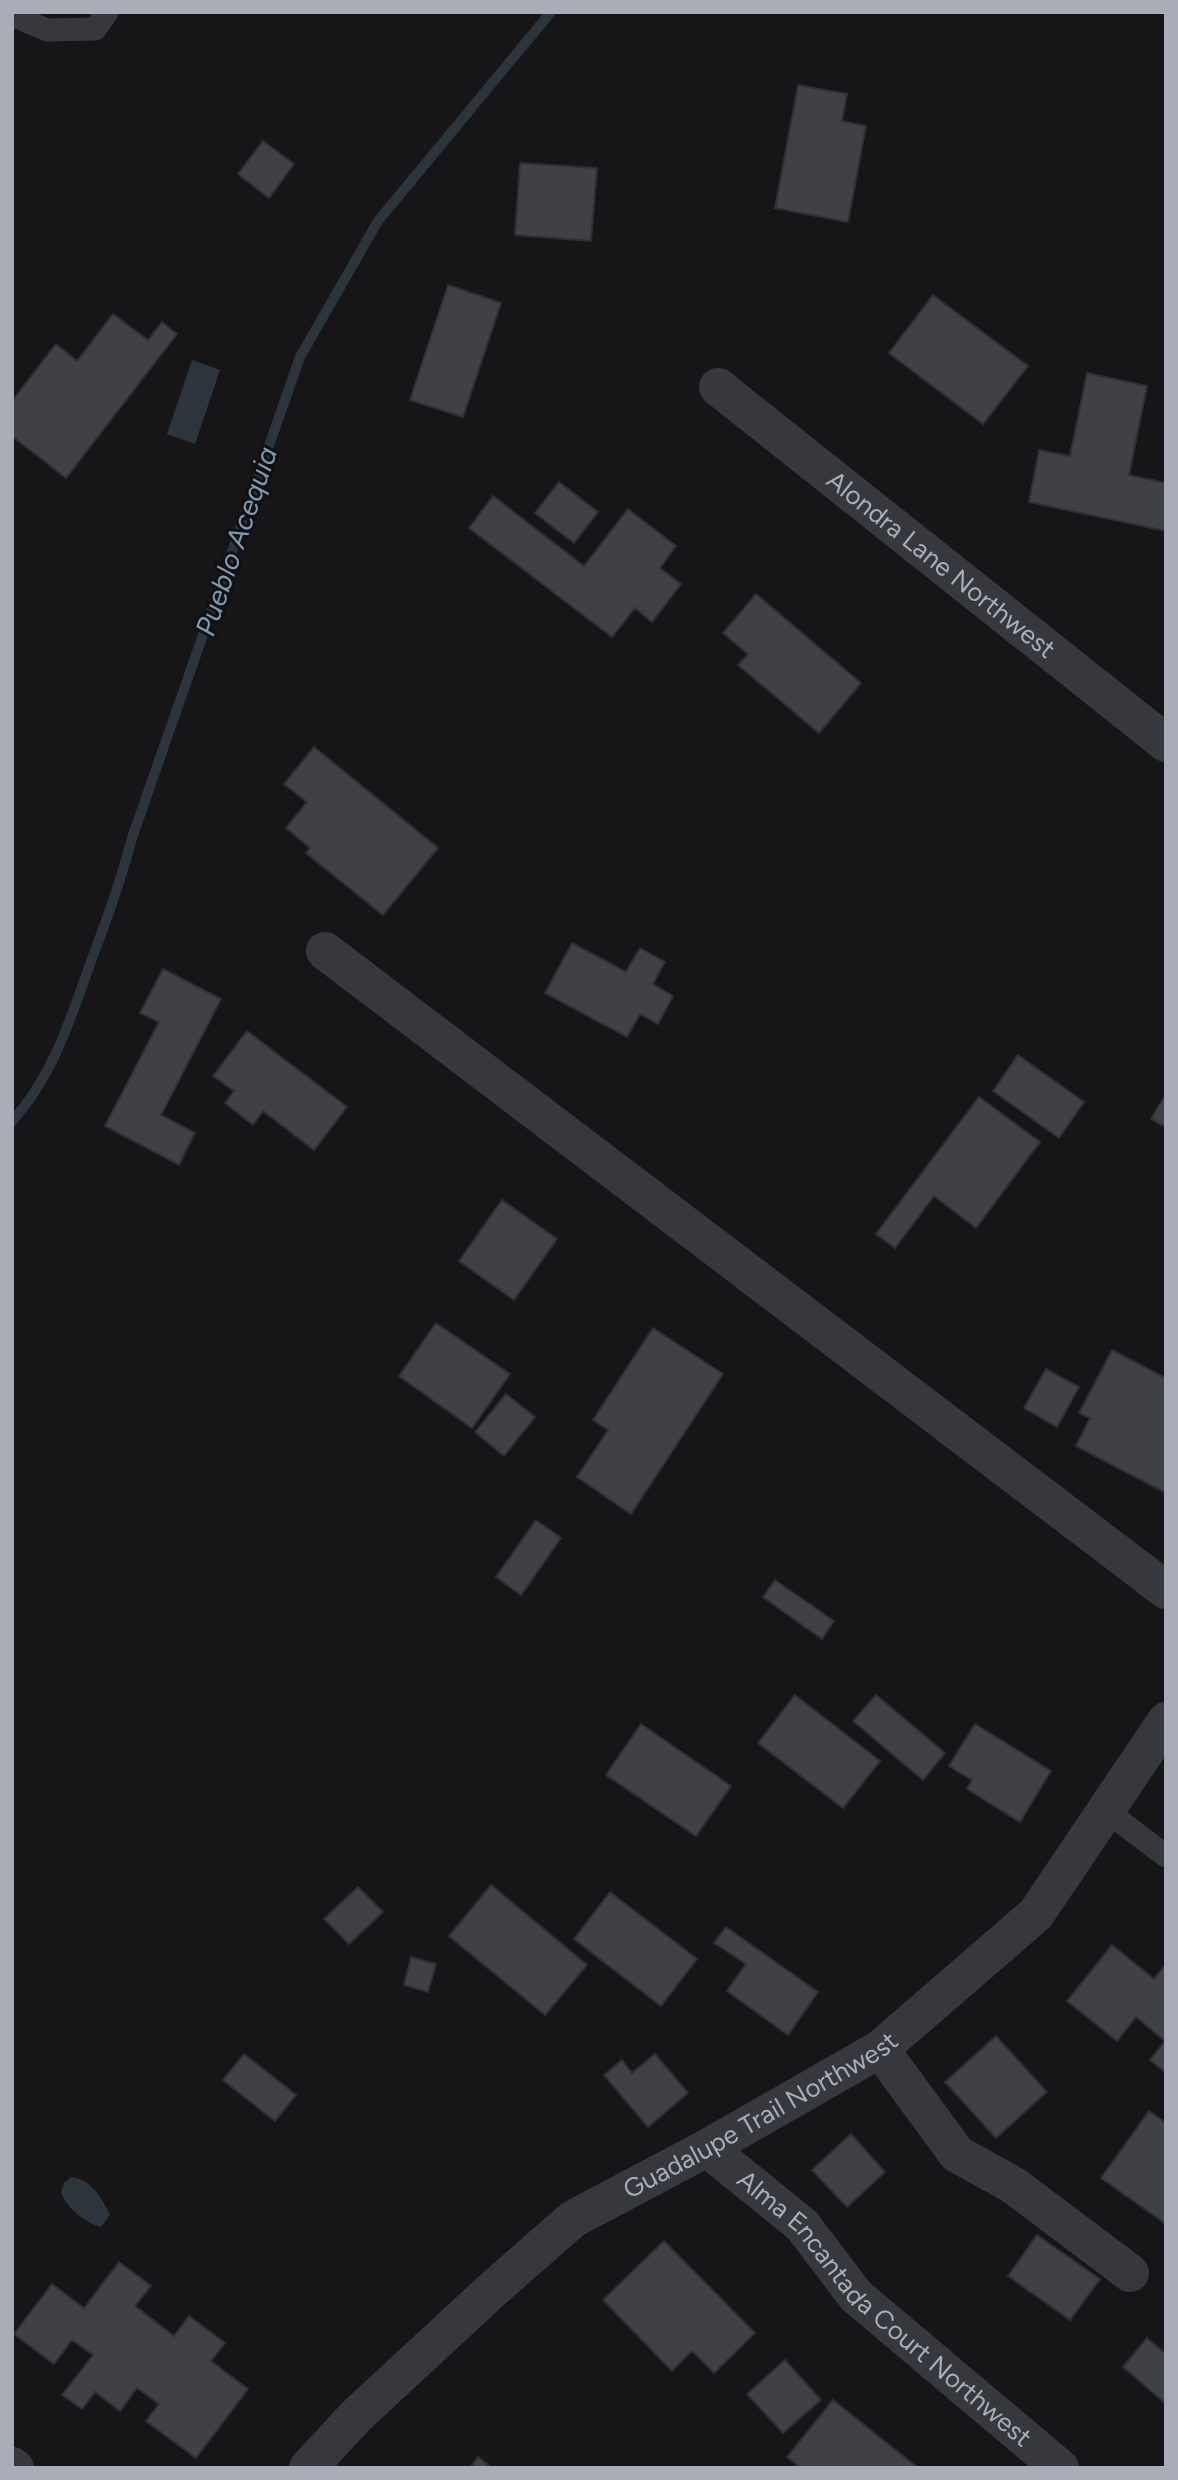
<svg xmlns="http://www.w3.org/2000/svg" width="1178" height="2480" font-family="Figtree,sans-serif">
<rect width="100%" height="100%" fill="#161618"/>
<path fill="#2c353c" d="M192,360L220,370L195,444L167,434Z
M71,2177C91,2179 102,2198 110,2215L101,2227C84,2222 68,2209 61,2193L64,2183Z"/>
<g fill="none" stroke-linecap="round" stroke-linejoin="round">
<path stroke="#2c353c" stroke-width="10" d="M12,1121C52,1078 71,1018 90,964C106,922 121,881 132,838L300,357L378,221L551,12"/>
</g>
<path fill="#404145" stroke="#303034" stroke-width="2" d="M798,85L847,94L842,121L866,126L848,222L775,208Z
M263,141L294,164L269,198L238,174Z
M520,163L597,168L591,241L515,235Z
M448,285L501,303L463,417L410,400Z
M933,295L1028,366L983,424L889,353Z
M113,314L148,340L162,322L177,334L66,478L12,436V401L56,344L77,361Z
M1087,373L1147,386L1129,475L1166,483V531L1029,502L1039,450L1070,456Z
M559,482L598,512L574,543L535,513Z
M493,496L584,566L628,509L676,546L660,568L681,584L652,622L635,608L612,637L469,528Z
M756,594L861,683L819,733L738,665L748,654L723,633Z
M314,747L438,848L383,915L306,853L310,848L286,828L307,802L284,784Z
M572,943L626,972L640,948L665,962L653,984L673,996L658,1024L640,1014L627,1037L545,993Z
M163,969L221,999L161,1115L195,1133L179,1165L105,1126L159,1022L140,1013Z
M247,1031L347,1107L314,1150L263,1111L253,1125L225,1103L234,1091L213,1076Z
M1018,1055L1084,1102L1059,1138L993,1091Z
M1166,1094V1127L1151,1119Z
M979,1097L1040,1142L976,1228L934,1196L895,1248L876,1234Z
M502,1200L557,1239L514,1300L459,1261Z
M436,1323L510,1374L472,1428L399,1376Z
M653,1328L723,1374L631,1514L577,1477L608,1430L593,1420Z
M1112,1350L1166,1378V1493L1076,1446L1090,1418L1079,1413Z
M1046,1369L1079,1387L1057,1427L1024,1408Z
M506,1394L535,1417L504,1456L475,1432Z
M536,1520L561,1538L521,1595L496,1577Z
M775,1580L834,1621L822,1639L763,1597Z
M795,1695L880,1761L843,1808L758,1743Z
M876,1695L945,1753L923,1780L853,1721Z
M641,1724L731,1786L696,1836L606,1775Z
M975,1724L1051,1771L1020,1822L967,1789L972,1780L949,1766Z
M491,1885L587,1965L545,2015L449,1936Z
M358,1887L383,1912L349,1944L324,1919Z
M610,1892L697,1959L661,2006L574,1939Z
M726,1927L818,1992L788,2035L727,1991L746,1964L714,1943Z
M1112,1945L1154,1979L1166,1964V2073L1150,2060L1165,2041L1136,2017L1117,2041L1067,2001Z
M411,1957L436,1964L428,1992L404,1985Z
M996,2036L1047,2092L996,2138L945,2082Z
M244,2054L296,2095L275,2121L223,2080Z
M655,2054L688,2093L648,2127L604,2075L622,2060L632,2073Z
M1149,2111L1166,2123V2224L1101,2178Z
M851,2134L885,2172L847,2207L812,2170Z
M1037,2235L1100,2279L1070,2320L1008,2276Z
M664,2241L755,2333L714,2373L692,2351L672,2371L603,2300Z
M119,2262L151,2286L135,2306L174,2336L189,2316L225,2343L211,2361L248,2389L196,2458L146,2421L159,2404L137,2388L120,2411L95,2392L82,2409L62,2395L93,2355L72,2340L54,2364L14,2334L52,2284L84,2308Z
M1147,2338L1166,2354V2404L1123,2367Z
M785,2360L821,2400L783,2433L747,2394Z
M833,2400L918,2468H801L787,2457Z
M478,2457L492,2468H470Z"/>
<g fill="none" stroke-linecap="round" stroke-linejoin="round">
<path stroke="#37383d" stroke-width="23" d="M12,15L47,30L95,29L107,12
M1105,1810L1166,1856"/>
<g stroke="#37383d" stroke-width="38">
<path id="s1" d="M718,387L1166,743"/>
<path d="M325,951L1166,1590"/>
<path d="M880,2049L957,2154L1013,2185L1130,2273"/>
<path id="s2" d="M707,2148L802,2225L856,2296L1060,2468"/>
<path id="s3" d="M308,2468L356,2416L492,2290L573,2219L707,2148L880,2049L1036,1914L1166,1721"/>
</g>
<path stroke="#37383d" stroke-width="38" d="M12,2466L15,2468"/>
</g>
<g text-anchor="middle" stroke-width="6" stroke-linejoin="round" paint-order="stroke">
<g font-size="26" fill="#a8adb8" stroke="#111113">
<text dy="9" stroke="none"><textPath href="#s1" startOffset="285">Alondra Lane Northwest</textPath></text>
<text dy="9" stroke="none"><textPath href="#s3" startOffset="578">Guadalupe Trail Northwest</textPath></text>
<text dy="9" stroke="none"><textPath href="#s2" startOffset="240">Alma Encantada Court Northwest</textPath></text>
</g>
<g font-size="28" font-style="italic" fill="#7f9bb3" stroke="#111113">
<text transform="translate(236 541) rotate(-71)" y="10">Pueblo Acequia</text>
</g>
</g>
<rect width="1178" height="2480" fill="none" stroke="#a8adb8" stroke-width="28"/>
</svg>
